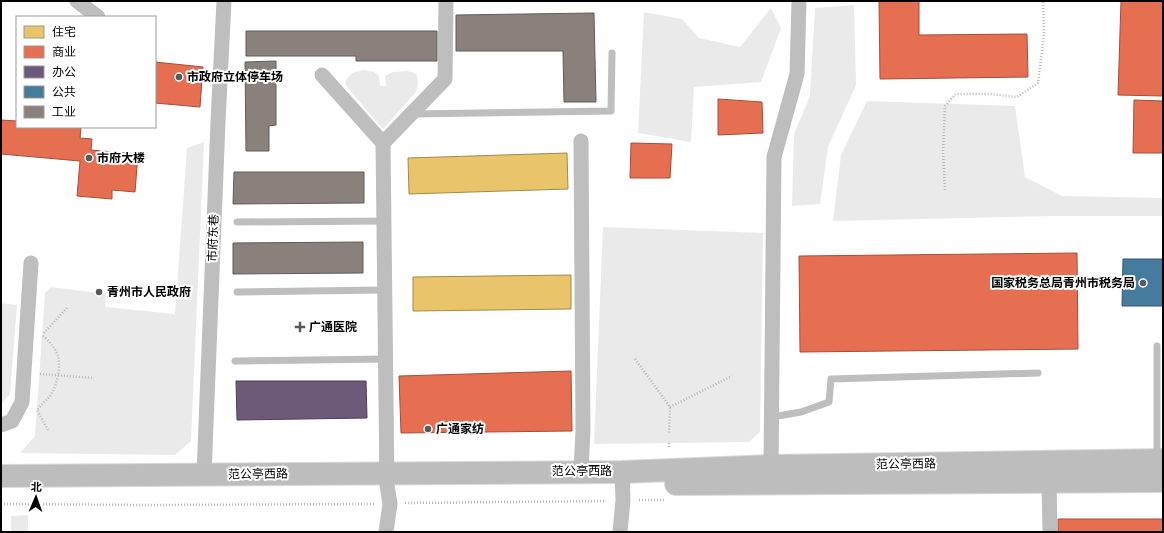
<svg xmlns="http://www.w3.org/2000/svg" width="1164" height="533" font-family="Inter,'Noto Sans SC',sans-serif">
<rect width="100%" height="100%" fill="#fff"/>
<path fill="#eaeaea" d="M854,5L856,85L828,147L820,204L792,206L794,134L810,96L815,8Z
M771,8L781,28L761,82L694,87L691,142L638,133L644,12L682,19L699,38L740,47Z
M365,70L374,72L379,76L380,86H386L385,76L393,72L408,71L414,73L417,76L418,83L416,92L383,129L347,87L345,82C349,73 356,71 365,70Z
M867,101L1015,106L1025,177L1062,196L1163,198V216H1052L833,221L841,155Z
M204,142L191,441L175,455L20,453L35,436L45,293L51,287L106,294L105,307L175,314L187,148Z
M603,227L763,233L760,432L749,442L594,444Z
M1,303L17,305L10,394L1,404Z
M28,515V532H11V516Z"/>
<path fill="#e9c46a" stroke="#a3894a" d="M567,153L568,189L409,194L408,158Z
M571,275V309L413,311V277Z"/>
<path fill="#e76f51" stroke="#a24e39" d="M879,1H919V35L1027,34L1028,77L880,79Z
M1121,1H1163V96L1118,95Z
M155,62L203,67L200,107L155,103Z
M718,99L762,102L763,133L718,135Z
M1134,100L1163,101V153H1133Z
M1,120L17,121V127H81L80,138L92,139L91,150L138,154L135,192L112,190V199L77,196L80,161L1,154Z
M631,143L672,144L670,178H630Z
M1077,253L1078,349L800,352L799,256Z
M571,371L572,431L401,433L399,376Z
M1058,519H1163V532H1058Z"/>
<path fill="#6d597a" stroke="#4c3e55" d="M236,381H366L367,418L237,420Z"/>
<path fill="#457b9d" stroke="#30566e" d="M1123,259H1163V306H1122Z"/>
<path fill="#8a817c" stroke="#615a57" d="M594,13L596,102H564L563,51H456V15Z
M246,31H437V61H356V56H246Z
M276,61V125L269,126V151H246L245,62Z
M234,172H364V203L233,204Z
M363,242V273L233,274V243Z"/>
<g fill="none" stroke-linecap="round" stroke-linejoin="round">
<g stroke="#dbdbdb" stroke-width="24">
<path id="primary" d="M1,476L622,472L771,466L1163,460
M676,484L1163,481"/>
</g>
<path stroke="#b8b8b8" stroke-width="2.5" stroke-dasharray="1 2" stroke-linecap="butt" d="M945,190L943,152L945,106L956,94H990L1017,97L1038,83L1044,33L1043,1
M44,333L67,308
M43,336C49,341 56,349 58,356C61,369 57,385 50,396C46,401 41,405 37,410L49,432
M635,359L670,407L669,433
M40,374L94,378
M670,407L732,376
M669,443V449
M639,500H664
M405,503L606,501
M1,504L147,505L374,504"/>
<path stroke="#bebebe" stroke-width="7" d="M413,114L611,111L612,53
M237,222L384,221
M237,292L384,290
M1157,346V458
M235,361L385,359
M772,417L801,412L829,402L831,379L1038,373"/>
<path stroke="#bebebe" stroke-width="15" d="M77,1L98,17
M322,75L383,143L445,79L446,1
M383,143L387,485L390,504L386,532
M1,425L12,421L22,402L31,263
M771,466L774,157L797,74L799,1
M581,471L583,430L581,141
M204,475L218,122L224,1
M1049,482L1050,532
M620,532L623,500L622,472"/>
<use href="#primary" stroke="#bdbdbd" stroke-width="22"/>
</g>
<g fill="#595959" stroke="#fff" stroke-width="1.5">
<circle cx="179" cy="77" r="4"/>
<circle cx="89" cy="158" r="4"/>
<circle cx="1143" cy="283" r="4"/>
<circle cx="99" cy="292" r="4"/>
<path d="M298 321h4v4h4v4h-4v4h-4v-4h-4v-4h4z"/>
<circle cx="428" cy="429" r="4"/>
</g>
<g text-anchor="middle" stroke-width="4" stroke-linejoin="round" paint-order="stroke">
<g font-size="12" font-weight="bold" fill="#000" stroke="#fff" text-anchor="start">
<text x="187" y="81">市政府立体停车场</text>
<text x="97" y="162">市府大楼</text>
<text x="1135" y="287" text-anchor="end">国家税务总局青州市税务局</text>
<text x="107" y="296">青州市人民政府</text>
<text x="309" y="331">广通医院</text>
<text x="436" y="433">广通家纺</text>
</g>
<g font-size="12" fill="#000" stroke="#fff">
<text transform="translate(213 238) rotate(-88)" y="4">市府东巷</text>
<text transform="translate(906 464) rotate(-1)" y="4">范公亭西路</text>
<text x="582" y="475">范公亭西路</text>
<text transform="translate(258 474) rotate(-1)" y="4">范公亭西路</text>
</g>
</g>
<rect width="1164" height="533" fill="none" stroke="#000000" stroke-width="4"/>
<rect x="16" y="16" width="140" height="112" fill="#ffffff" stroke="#999999"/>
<rect x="24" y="26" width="20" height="12" fill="#e9c46a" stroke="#999999"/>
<text x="52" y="36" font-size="12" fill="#000000">住宅</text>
<rect x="24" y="46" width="20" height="12" fill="#e76f51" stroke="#999999"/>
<text x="52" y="56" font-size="12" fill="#000000">商业</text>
<rect x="24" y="66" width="20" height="12" fill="#6d597a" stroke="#999999"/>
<text x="52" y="76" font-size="12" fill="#000000">办公</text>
<rect x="24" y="86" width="20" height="12" fill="#457b9d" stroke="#999999"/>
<text x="52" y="96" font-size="12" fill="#000000">公共</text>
<rect x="24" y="106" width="20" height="12" fill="#8a817c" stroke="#999999"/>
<text x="52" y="116" font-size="12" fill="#000000">工业</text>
<g transform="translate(36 497) rotate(2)" stroke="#ffffff" stroke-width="3" paint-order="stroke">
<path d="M0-3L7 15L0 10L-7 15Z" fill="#000000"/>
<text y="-6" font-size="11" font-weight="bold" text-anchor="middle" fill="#000000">北</text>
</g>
</svg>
